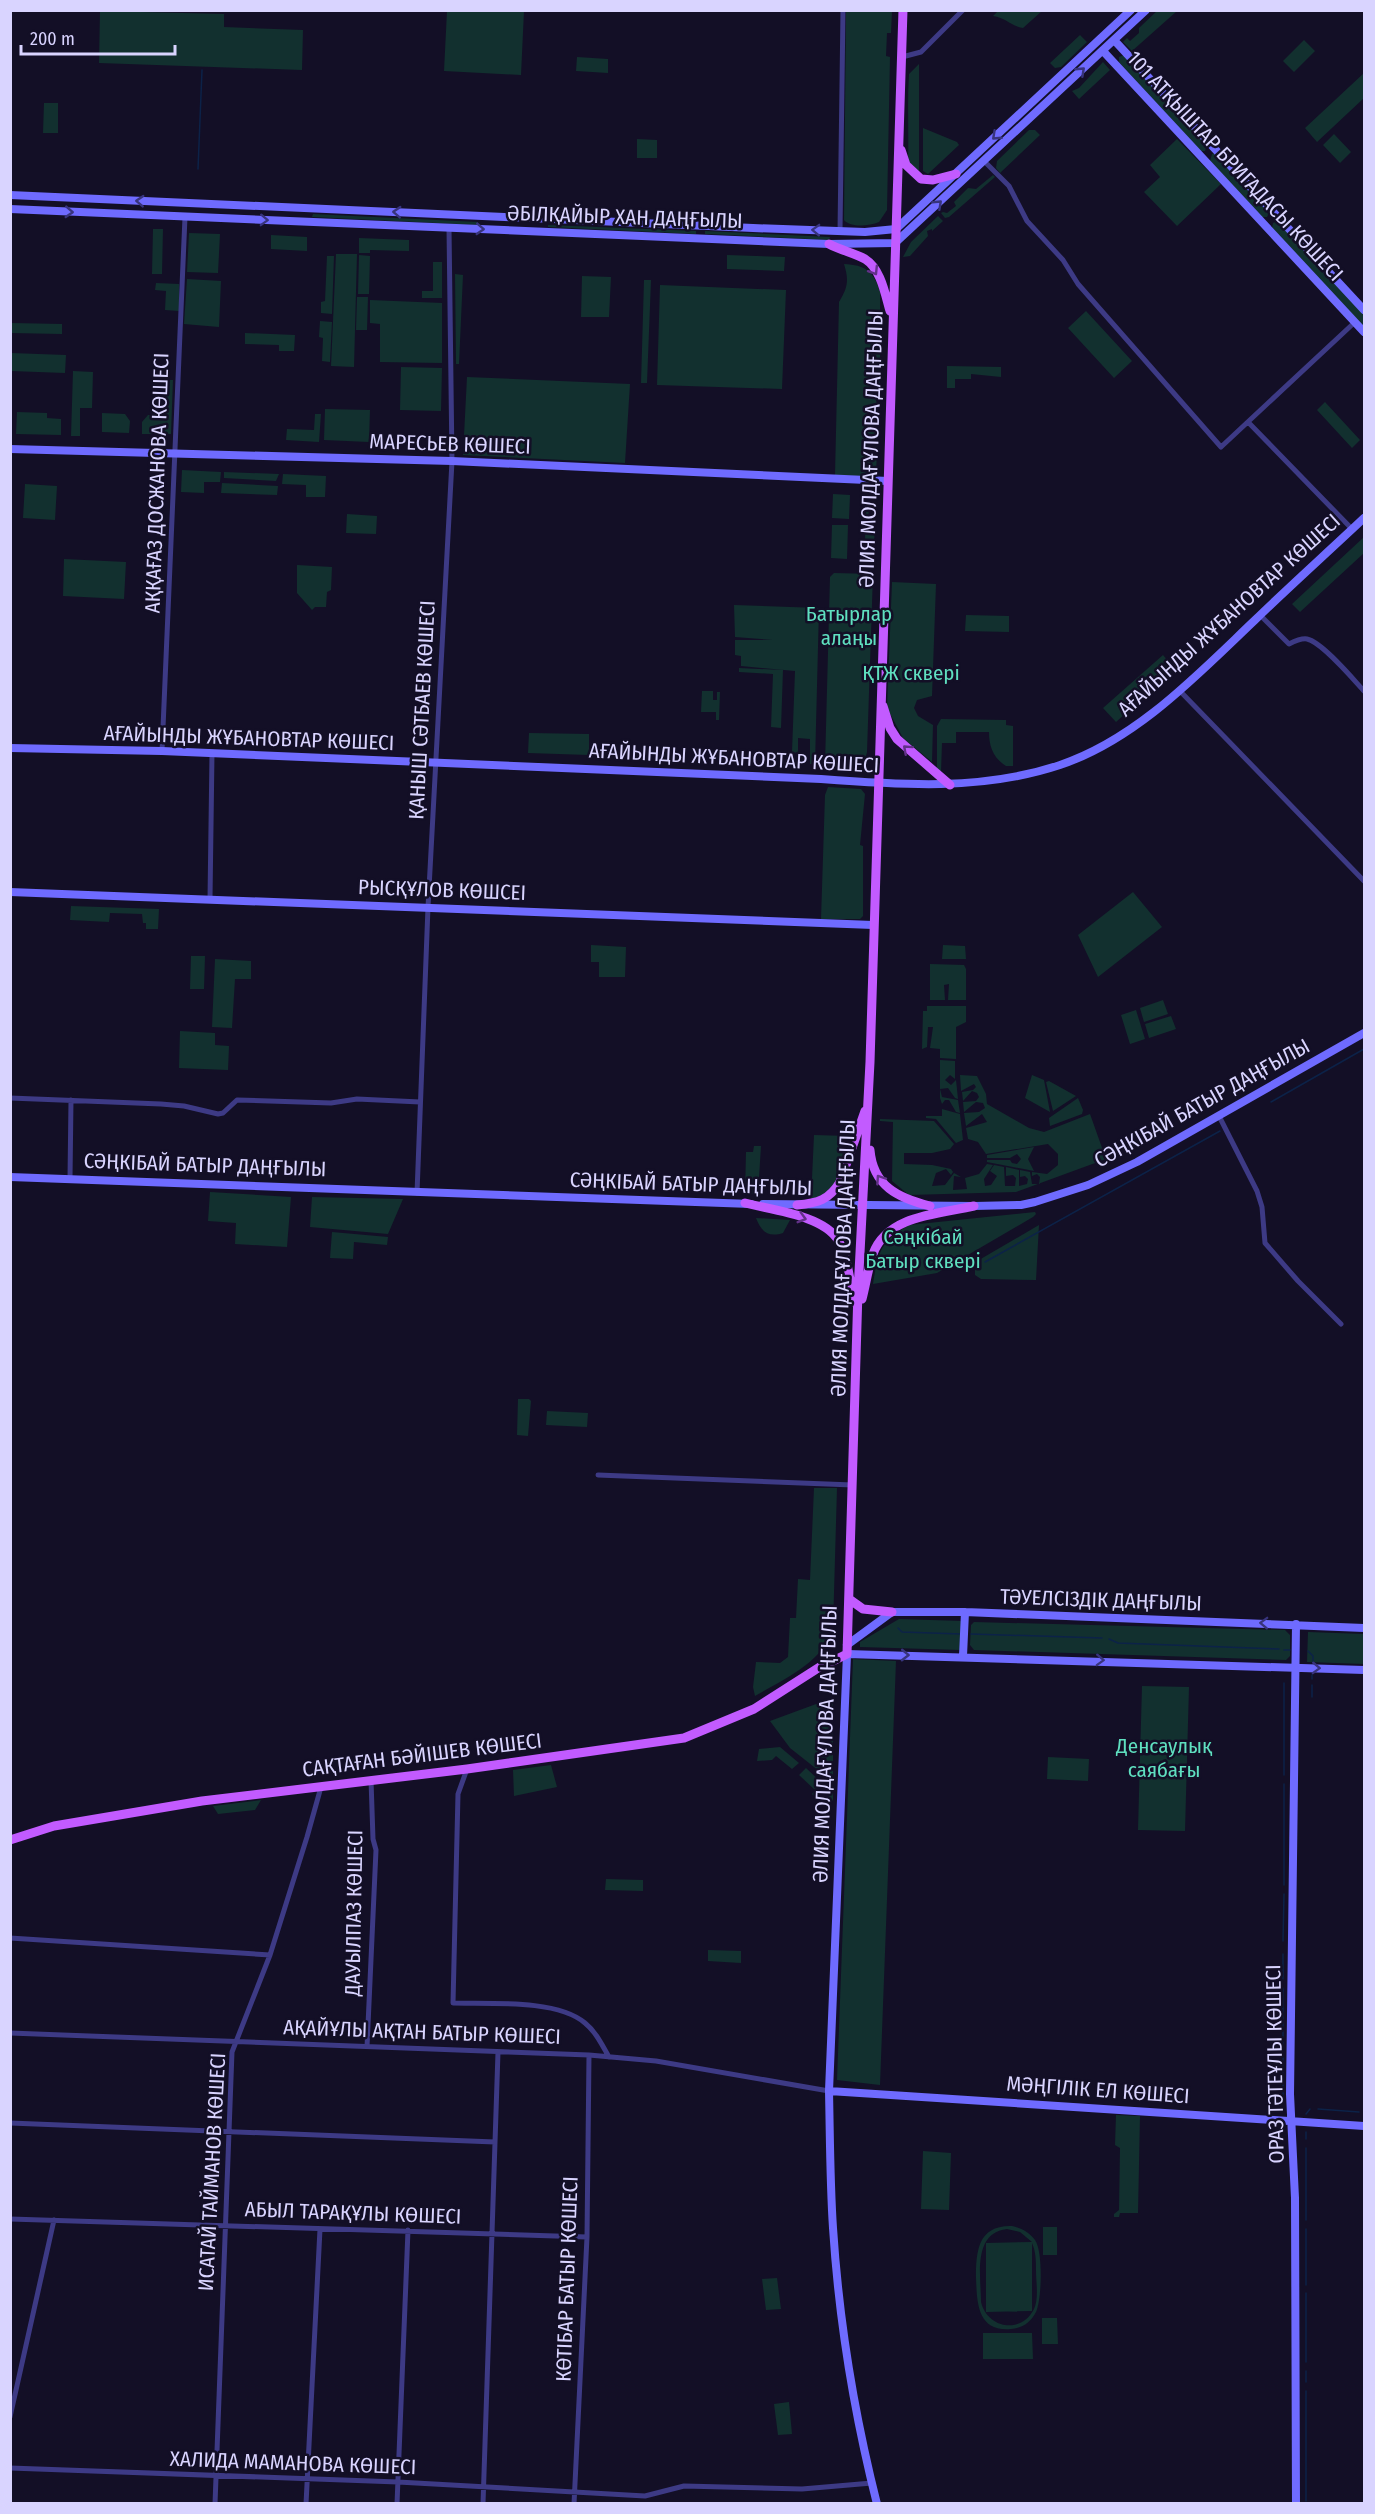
<svg xmlns="http://www.w3.org/2000/svg" width="1375" height="2514" font-family="'Fira Sans Condensed',sans-serif">
<rect width="100%" height="100%" fill="#130f26"/>
<path fill="#12302f" fill-rule="evenodd" d="M999,10H1042V11L1023,28C1011,26 1006,18 993,16Z
M1158,10L1177,11L1132,51L1123,42L1127,38L1130,41L1139,33V28Z
M100,11L224,14V27L303,30L302,70L99,63Z
M447,11H524L521,75L444,71Z
M846,11H892L891,33H887L886,56L890,57L887,210L879,222C869,226 851,228 844,220Z
M1080,35L1087,42L1061,67L1055,68L1050,63Z
M1304,40L1315,51L1294,72L1283,61Z
M1124,55L1207,145L1205,151H1200L1119,62V57Z
M577,57L608,59V73L576,71Z
M1103,62L1110,70L1079,99L1072,91L1079,88Z
M919,64V176L908,162C909,132 907,103 909,74Z
M1364,73V98L1317,142L1305,128Z
M44,103H58V133H43Z
M923,128L957,142L959,145L928,174L923,171Z
M1029,130H1035L1040,135L1000,173L996,168L997,161Z
M1334,134L1351,152L1340,163L1323,145Z
M637,139L657,140V158H637Z
M1177,139L1221,184L1177,226L1144,192L1160,177L1150,165Z
M1212,154H1215L1269,213L1267,217H1262L1210,161Z
M993,175L995,177L949,217L945,218L941,213L943,212L947,213L956,206L954,202L968,188L976,189Z
M313,214L478,222V225L312,217Z
M938,216L943,221L932,231V229L927,231L928,236L910,256L903,257L911,242Z
M1277,221L1364,313V328L1272,228L1273,223Z
M548,225L696,231V234L548,227Z
M153,229H163L162,274H152Z
M705,231L830,237L829,240L705,234Z
M189,233L220,234L218,273L187,272Z
M271,235L307,237V251L271,249Z
M359,238L409,240V251L370,250V253H359Z
M336,254H357L354,367L331,366Z
M359,255L370,256L369,294H358Z
M727,255L785,257L784,271L727,269Z
M327,256H334L332,314L321,313V302L325,301Z
M433,262H442V298H422V291H433Z
M844,264C865,265 874,271 880,292V385H877L876,419L878,423L876,475L872,477L835,475L839,302C848,287 849,280 844,264Z
M455,274L463,275L459,364H456Z
M582,276L611,277L609,317H581Z
M187,279L221,281L219,327L184,324Z
M644,280H651L647,383H641Z
M156,283L179,284V311L165,310L166,291L155,290Z
M660,285L786,290L782,389L657,385Z
M357,297H368L367,330H356Z
M370,300L442,303V363L380,362V324L370,323Z
M1086,311L1132,361L1114,378L1068,328Z
M320,321L332,322L330,362L322,361L323,338L319,337Z
M11,323L62,324V334L11,333Z
M245,333L295,335L294,351H279V345L245,344Z
M11,353L66,355L65,373L11,371Z
M947,366L1001,367V377L971,374V379H955V388H947Z
M401,367L442,368L441,411L400,410Z
M73,371L93,372L92,408H80V436H71Z
M467,377L630,384L625,463L463,455Z
M166,380H173L171,434H142V422L148,415H164Z
M1325,402L1360,440L1352,448L1317,410Z
M325,409L370,410L369,442L324,440Z
M17,412L47,413V418L61,419V435L16,434Z
M102,413L125,414L130,421L129,433L102,432Z
M315,414H321L319,442L286,440L287,429L314,430Z
M182,470L221,472L220,482H204V493L181,492Z
M224,472L279,474L276,481L224,478Z
M283,474L326,476L325,497H306V485L282,484Z
M222,483L278,486L277,495L221,493Z
M25,484L57,486L55,520L23,518Z
M867,486L876,487L875,504H869L868,522L875,523L873,567H864Z
M833,494L850,495L849,519L832,518Z
M347,514L377,516L376,534L346,533Z
M832,525H848L847,559L831,558Z
M1364,537V553L1300,612L1292,604Z
M64,559L126,562L124,599L63,596Z
M297,565L332,567L331,590L327,592L326,607H315L312,610L297,593Z
M834,573L873,574L867,752C863,772 840,765 825,765L830,577Z
M892,582L936,584L932,696L917,700L914,708L918,716L933,725L932,762L903,738L887,708Z
M734,605L819,608L815,764H810V739L798,738V753L792,752L795,671L741,666V656L735,655V640H773L735,637Z
M966,615L1009,616V632L965,631Z
M1163,655L1175,669L1116,722L1103,708Z
M739,668L783,670L781,728L771,727L773,674L739,672Z
M702,691H713V700H717V692H720L719,720H716V712H701Z
M941,719L1006,720V725L1013,726V766H1006C993,758 989,746 989,732H956V743H942L941,772H937V726Z
M529,733L589,734V755L528,753Z
M828,787L861,789L865,794L860,845L863,846V916L860,919H821L825,795Z
M1133,892L1162,927L1098,977L1078,935Z
M71,906L159,909L158,929H146V923H143L142,914L110,913L109,922L70,920Z
M591,945L626,947L625,977H599V962H591Z
M943,945L965,946L966,959H942Z
M191,956H205L204,989H190Z
M215,959L251,961V979H235L232,1028L212,1027Z
M930,964L964,965L966,969V1000H948L949,984L944,985L945,1000H930Z
M1163,1000L1168,1014L1144,1022L1140,1008Z
M927,1006H966V1022L956,1027V1059L940,1058V1049L930,1048L933,1027H928L927,1047L922,1049L923,1011H927Z
M1136,1010L1145,1039L1130,1044L1121,1015Z
M1171,1016L1176,1029L1149,1038L1145,1024Z
M180,1031L215,1033V1045L229,1046L228,1070L179,1068Z
M940,1060L955,1061V1079L950,1075L945,1080L951,1085L956,1080L958,1099L955,1098L948,1088L940,1089L942,1097L958,1100L960,1113L956,1112L949,1100H945L942,1104L940,1098Z
M960,1075L977,1076L986,1094L987,1104L1029,1128L1044,1132L1090,1114L1106,1159L1016,1192L909,1195L892,1181L893,1122L880,1121V1119L934,1121L954,1144L950,1149L932,1153H904V1164L932,1165L951,1169L953,1172L951,1175L946,1169L936,1173L932,1186L945,1185L954,1173L961,1177L954,1176L953,1190L967,1189L965,1178L979,1174L987,1164L993,1165L984,1179L985,1186L991,1185L997,1176L990,1171L994,1165L1004,1167L1005,1186H1015L1016,1178L1013,1175L1006,1176V1167L1019,1170V1186L1027,1184L1028,1179L1025,1176L1020,1177V1170L1030,1172L1032,1184H1039L1040,1177L1037,1174L1032,1176V1172L1047,1174L1058,1165V1154L1048,1144L986,1154L978,1142L968,1139L966,1128L987,1122L982,1114L966,1126L964,1113L979,1112L985,1108L983,1103L976,1102L964,1112L963,1102L976,1101L979,1097L977,1093L972,1091L963,1101L962,1092L973,1090L976,1087L974,1084L961,1091Z
M1032,1075L1044,1080L1050,1112L1025,1098Z
M1049,1081L1076,1096L1053,1111L1046,1082Z
M1078,1098L1083,1110L1082,1114L1050,1126L1049,1118Z
M942,1109L960,1114L963,1140L956,1143L936,1119L926,1118V1116H942Z
M814,1135L848,1136L840,1175L830,1191L811,1200Z
M754,1146H761L758,1194H745L746,1152H753Z
M1034,1147L1028,1159L1034,1171L987,1162V1160H1010L1012,1163L1017,1164L1021,1159L1017,1154L1010,1158H987V1155Z
M210,1192L291,1197L287,1247L235,1244L236,1223L208,1221Z
M312,1197L403,1199L388,1234L310,1227Z
M1035,1212L1036,1214L1033,1217L937,1273L873,1284C878,1252 880,1242 909,1225Z
M756,1218L790,1220L783,1233C768,1238 761,1231 756,1218Z
M1039,1225L1036,1280L981,1279L975,1275V1266L979,1260Z
M332,1232L388,1237L387,1245L354,1242L353,1259L330,1258Z
M518,1399H529L531,1401L528,1436L517,1435Z
M547,1411L588,1413L587,1427L546,1425Z
M814,1488H837L833,1628C824,1662 784,1679 755,1696L753,1687L756,1662L780,1663L788,1657L790,1618H796L798,1579L810,1580Z
M899,1619L962,1621L961,1650L860,1647V1642Z
M974,1622L1285,1630L1290,1635V1656L1286,1660L974,1650L970,1645L971,1625Z
M1308,1632L1364,1634V1664L1307,1662Z
M853,1659L896,1661L880,2085L837,2080Z
M1142,1686L1189,1687L1185,1831L1138,1830Z
M827,1700L833,1704V1782L790,1748L770,1721Z
M780,1747L799,1763L792,1769L776,1756L772,1760L757,1761L759,1749Z
M1048,1757L1089,1759L1088,1781L1047,1779Z
M551,1765L557,1787L514,1796L513,1770Z
M806,1768L824,1785L833,1788V1801L818,1800L812,1794L815,1790L799,1775Z
M261,1800L255,1810L218,1814L213,1806Z
M606,1879L643,1880V1891L605,1890Z
M708,1950L741,1951V1963L708,1961Z
M1116,2115L1140,2116L1138,2213H1120L1119,2217H1114V2214L1119,2210L1120,2148L1115,2145Z
M923,2151L951,2153L949,2210L921,2209Z
M1012,2226C1021,2228 1029,2232 1035,2240C1043,2251 1042,2299 1036,2312C1031,2322 1023,2328 1011,2329C977,2332 977,2302 976,2278C976,2251 978,2225 1012,2226ZM1007,2229L1020,2232L1032,2242L986,2243V2312L1032,2311V2243C1036,2252 1036,2261 1036,2271C1036,2283 1039,2298 1034,2309C1021,2335 987,2328 981,2302C981,2277 972,2233 1007,2229Z
M1043,2227H1057V2255H1043Z
M777,2278L781,2309L766,2310L762,2279Z
M1057,2318L1058,2344H1042V2318Z
M983,2333H1032L1033,2359H983Z
M789,2402L792,2434L778,2435L774,2404Z"/>
<g fill="none" stroke-linecap="round" stroke-linejoin="round">
<path stroke="#0c2248" stroke-width="1.5" d="M198,169L202,70
M1271,1102L1364,1049
M985,1262L1220,1131
M898,1628L902,1632L961,1634
M971,1634L1102,1638
M1109,1639L1118,1643L1279,1649
M1284,1650H1290
M1308,1651L1313,1656V1661
M1312,1679V1675
M1312,1685V1697
M1284,1775V1683
M1284,1885V1784
M1283,1941L1284,1894
M1283,1954V1979
M1283,1988V2101
M1318,2109L1359,2112
M1306,2114L1310,2109
M1306,2132V2139
M1306,2220V2148
M1306,2285V2229
M1306,2362V2293
M1306,2382V2371
M1306,2501V2391"/>
<path stroke="#3d3a85" stroke-width="5" d="M902,57L921,52L963,10
M984,161L1009,186L1027,221L1063,260L1078,284L1221,447L1355,322
M840,231L843,10
M1248,422L1352,529
M1260,615L1289,644C1295,641 1301,638 1307,639C1322,642 1353,679 1364,691
M1179,690L1364,881
M162,751L185,217
M210,899L212,753
M10,1098L161,1104L184,1106L218,1114L223,1113L237,1100L331,1103L357,1099L420,1102
M1219,1116L1257,1191L1262,1207L1265,1243L1298,1281L1341,1324
M70,1178L71,1100
M417,1193L428,907L452,461L449,228
M598,1475L853,1485
M467,1769L458,1794L453,2003C489,2004 557,1999 585,2023C596,2032 602,2045 609,2057
M10,1938L270,1955
M10,2033L589,2055L656,2061L829,2091
M367,2047L376,1850L373,1839L371,1780
M10,2123L495,2142
M10,2219L587,2237
M10,2417L54,2220
M10,2468L398,2482L645,2496L684,2486L802,2489L872,2483
M215,2504L232,2052L270,1955L307,1837L321,1787
M306,2504L320,2229
M397,2504L408,2230
M483,2504L498,2052
M574,2504L587,2237L589,2055"/>
<path stroke="#6f6bff" stroke-width="8" d="M1114,40L1364,310
M1103,51L1364,332
M10,195L753,228L865,232L896,229L1131,10
M10,209L829,244L895,243L1146,10
M10,449L452,461L888,481
M10,748L162,751L821,779C901,785 982,791 1060,765C1137,739 1197,675 1255,620C1291,585 1328,552 1364,518
M10,892L873,925
M10,1177L751,1204
M763,1204L974,1206L1021,1205L1035,1202L1088,1185L1137,1162L1364,1033
M1296,1624L1290,2094L1295,2198L1296,2504
M847,1645L892,1612H965L1364,1628
M963,1656L965,1612
M829,2091L1364,2126
M877,2504C854,2413 839,2321 833,2228C830,2183 830,2137 829,2091L847,1654L1364,1670"/>
<path stroke="#c25bff" stroke-width="9" d="M901,150L906,165L921,179L933,180L956,174
M829,244C840,250 854,253 865,259C881,269 885,294 890,311
M883,706L890,728L897,739L950,785
M870,1150C873,1186 898,1198 930,1206
M745,1203C771,1210 823,1215 838,1240C848,1258 850,1282 854,1302
M797,1205C818,1203 829,1200 840,1182L865,1111
M862,1299C866,1284 868,1268 873,1254C887,1215 939,1214 974,1206
M849,1599L863,1609L892,1612
M823,1666L847,1654L858,1291L870,1062L903,10
M10,1840L54,1826L202,1801L467,1769L684,1738L754,1709L826,1663"/>
</g>
<defs><path id="oneway-chevron" d="M-2-3.5L2.5 0L-2 3.5" fill="none" stroke-width="1.6" stroke-linecap="round" stroke-linejoin="round" transform="scale(1.5)"/></defs>
<g stroke="#38347d">
<use href="#oneway-chevron" transform="translate(1081 71) rotate(-43)"/>
<use href="#oneway-chevron" transform="translate(996 136) rotate(137)"/>
<use href="#oneway-chevron" transform="translate(140 201) rotate(-177)"/>
<use href="#oneway-chevron" transform="translate(938 204) rotate(-43)"/>
<use href="#oneway-chevron" transform="translate(69 212) rotate(3)"/>
<use href="#oneway-chevron" transform="translate(397 212) rotate(-177)"/>
<use href="#oneway-chevron" transform="translate(264 220) rotate(2)"/>
<use href="#oneway-chevron" transform="translate(480 229) rotate(3)"/>
<use href="#oneway-chevron" transform="translate(816 230) rotate(-178)"/>
<use href="#oneway-chevron" transform="translate(1264 1623) rotate(-178)"/>
<use href="#oneway-chevron" transform="translate(905 1655) rotate(1)"/>
<use href="#oneway-chevron" transform="translate(1100 1660) rotate(2)"/>
<use href="#oneway-chevron" transform="translate(1316 1668) rotate(2)"/>
</g>
<g stroke="#623188">
<use href="#oneway-chevron" transform="translate(874 271) rotate(58)"/>
<use href="#oneway-chevron" transform="translate(907 749) rotate(-138)"/>
<use href="#oneway-chevron" transform="translate(880 1179) rotate(-124)"/>
<use href="#oneway-chevron" transform="translate(802 1218) rotate(16)"/>
</g>
<g text-anchor="middle" stroke-width="5" stroke-linejoin="round" paint-order="stroke">
<g font-size="21" fill="#d9d4ff" stroke="#130f26">
<text transform="translate(1235 166) rotate(47)" y="7">101 АТҚЫШТАР БРИГАДАСЫ КӨШЕСІ</text>
<text transform="translate(625 217) rotate(2)" y="7">ӘБІЛҚАЙЫР ХАН ДАҢҒЫЛЫ</text>
<text transform="translate(450 444) rotate(2)" y="7">МАРЕСЬЕВ КӨШЕСІ</text>
<text transform="translate(871 449) rotate(-88)" y="7">ӘЛИЯ МОЛДАҒҰЛОВА ДАҢҒЫЛЫ</text>
<text transform="translate(157 483) rotate(-88)" y="7">АҚҚАҒАЗ ДОСЖАНОВА КӨШЕСІ</text>
<text transform="translate(1229 615) rotate(-42)" y="7">АҒАЙЫНДЫ ЖҰБАНОВТАР КӨШЕСІ</text>
<text transform="translate(422 710) rotate(-87)" y="7">ҚАНЫШ СӘТБАЕВ КӨШЕСІ</text>
<text transform="translate(249 738) rotate(2)" y="7">АҒАЙЫНДЫ ЖҰБАНОВТАР КӨШЕСІ</text>
<text transform="translate(734 758) rotate(3)" y="7">АҒАЙЫНДЫ ЖҰБАНОВТАР КӨШЕСІ</text>
<text transform="translate(442 890) rotate(2)" y="7">РЫСҚҰЛОВ КӨШСЕІ</text>
<text transform="translate(1202 1103) rotate(-29)" y="7">СӘҢКІБАЙ БАТЫР ДАҢҒЫЛЫ</text>
<text transform="translate(205 1165) rotate(2)" y="7">СӘҢКІБАЙ БАТЫР ДАҢҒЫЛЫ</text>
<text transform="translate(691 1184) rotate(2)" y="7">СӘҢКІБАЙ БАТЫР ДАҢҒЫЛЫ</text>
<text transform="translate(843 1258) rotate(-88)" y="7">ӘЛИЯ МОЛДАҒҰЛОВА ДАҢҒЫЛЫ</text>
<text transform="translate(1101 1600) rotate(2)" y="7">ТӘУЕЛСІЗДІК ДАҢҒЫЛЫ</text>
<text transform="translate(825 1744) rotate(-88)" y="7">ӘЛИЯ МОЛДАҒҰЛОВА ДАҢҒЫЛЫ</text>
<text transform="translate(422 1755) rotate(-7)" y="7">САҚТАҒАН БӘЙІШЕВ КӨШЕСІ</text>
<text transform="translate(354 1913) rotate(-89)" y="7">ДАУЫЛПАЗ КӨШЕСІ</text>
<text transform="translate(422 2032) rotate(2)" y="7">АҚАЙҰЛЫ АҚТАН БАТЫР КӨШЕСІ</text>
<text transform="translate(1275 2064) rotate(-91)" y="7">ОРАЗ ТӘТЕҰЛЫ КӨШЕСІ</text>
<text transform="translate(1098 2090) rotate(4)" y="7">МӘҢГІЛІК ЕЛ КӨШЕСІ</text>
<text transform="translate(212 2172) rotate(-87)" y="7">ИСАТАЙ ТАЙМАНОВ КӨШЕСІ</text>
<text transform="translate(353 2213) rotate(2)" y="7">АБЫЛ ТАРАҚҰЛЫ КӨШЕСІ</text>
<text transform="translate(567 2279) rotate(-88)" y="7">КӨТІБАР БАТЫР КӨШЕСІ</text>
<text transform="translate(293 2463) rotate(2)" y="7">ХАЛИДА МАМАНОВА КӨШЕСІ</text>
</g>
<g font-size="21" fill="#5fe0c0" stroke="#130f26">
<text x="849" y="621">Батырлар<tspan x="849" dy="24">алаңы</tspan></text>
<text x="911" y="680">ҚТЖ сквері</text>
<text x="923" y="1244">Сәңкібай<tspan x="923" dy="24">Батыр сквері</tspan></text>
<text x="1164" y="1753">Денсаулық<tspan x="1164" dy="24">саябағы</tspan></text>
</g>
</g>
<rect width="1375" height="2514" fill="none" stroke="#d9d4ff" stroke-width="24"/>
<path d="M21 45v9h154v-9" fill="none" stroke="#d9d4ff" stroke-width="3"/>
<text x="30" y="45" font-size="18" fill="#d9d4ff" stroke="#130f26" stroke-width="4.5" paint-order="stroke">200 m</text>
</svg>
